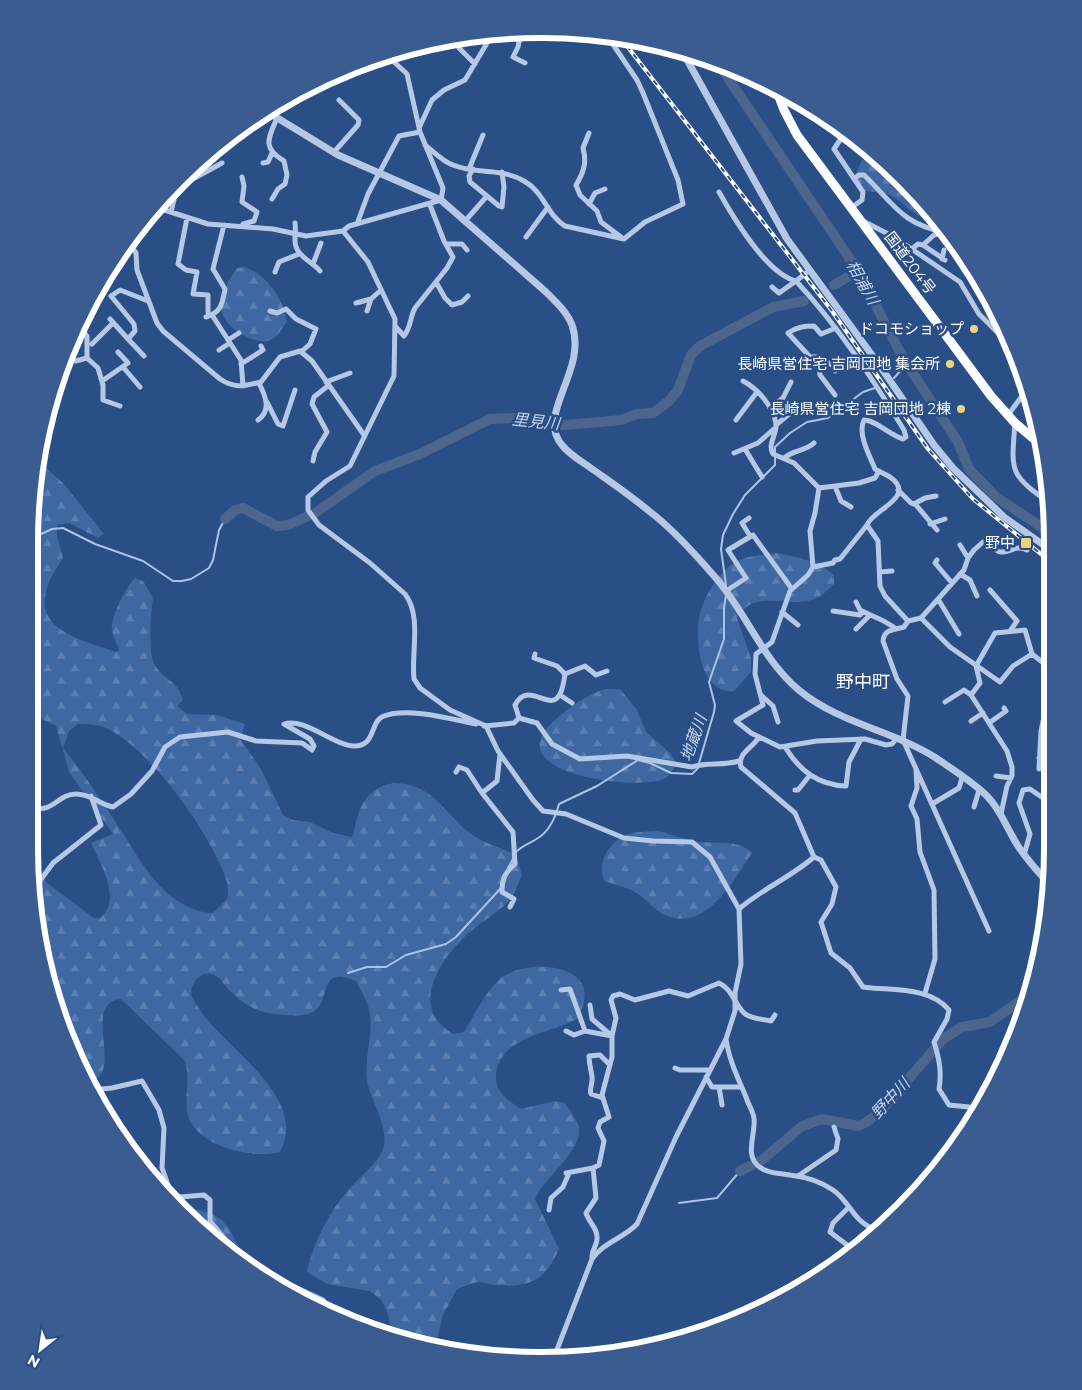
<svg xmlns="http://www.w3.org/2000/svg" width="1082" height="1390" font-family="Montserrat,'Noto Sans JP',sans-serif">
<defs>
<pattern id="forest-firs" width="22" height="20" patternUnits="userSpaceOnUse" patternTransform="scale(1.25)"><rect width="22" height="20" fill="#3f67a2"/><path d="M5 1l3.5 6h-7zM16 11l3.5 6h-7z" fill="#5c7eb0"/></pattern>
</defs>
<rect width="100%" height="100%" fill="#2a4e86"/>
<path fill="url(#forest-firs)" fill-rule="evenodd" d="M878,158L926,203L938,219C920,224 905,203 890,195C882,191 869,192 859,190L854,178L862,160Z
M245,267C268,276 283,298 287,322C282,328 277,339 268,341C254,344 228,329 223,315C218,299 228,281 237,268Z
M39,462L63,483L104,534L98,538L69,523L57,525V537L63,558C56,569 46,584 45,597C40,633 90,642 116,652L119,650C117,643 113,637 112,631C109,620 127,585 135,578L143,581L153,598C151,613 147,655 156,667C166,682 177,679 183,700L177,706L187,714L217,715L245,724L240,739L261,769L283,815L293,820L310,822L333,833L352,837C355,830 355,822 358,815C369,781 401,775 429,794C445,806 457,825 474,836C487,844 502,848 516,855L522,875C518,884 514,895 508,902C496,914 481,922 469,933C440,958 407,1009 454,1034L464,1032C475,1014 485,992 501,978C520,963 569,961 582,984C588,994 582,1008 579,1018C551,1034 502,1035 496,1073C494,1091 508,1101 521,1109L555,1101L565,1103C569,1110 577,1119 579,1127C583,1150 544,1178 535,1199L559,1249C545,1281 529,1288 495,1285C490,1285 484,1282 480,1282C473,1282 464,1287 457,1289L443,1315L435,1347L409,1344L392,1337L388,1314L382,1301L370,1291L327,1284L307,1272C313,1243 330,1210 350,1188C360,1177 373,1167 381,1154C392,1134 375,1108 369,1089C361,1062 375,1036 369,1009C367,1000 360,990 356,981C316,964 332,1003 313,1012C302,1018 287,1015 275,1014C259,1014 240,1002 229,990C225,986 221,979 216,976C203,967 188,983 192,997C193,1000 196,1004 198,1007C222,1047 310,1096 280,1152C252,1160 191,1145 187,1111C185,1093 190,1078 185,1061L121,999C79,1003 128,1078 87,1081L47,984L31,863L47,883L94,918H100C123,900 100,863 91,843L113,834L69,772L56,726L29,713L30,508ZM78,724C89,724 98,724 108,729C152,751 210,833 226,879C228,884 228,892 228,898L213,913C194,913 173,900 160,886C144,869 133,849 120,829C102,801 84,774 63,748L69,731Z
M777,553C797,557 818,561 834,575V584C826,592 819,599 808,601C783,606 752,590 737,618L751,658V672L734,691C700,694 695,643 699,618C703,597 719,570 739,560C750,555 766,555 777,553Z
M605,689H620L637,710L646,732L670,753L677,764C672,771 669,777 661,780C630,790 493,773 556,719C571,706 586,695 605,689Z
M657,831C670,834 683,839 696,841C714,845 738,838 752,853C733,881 705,935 663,914C652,908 644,897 633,891C624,886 613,885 604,881C597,864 607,846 622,837C630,831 647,832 657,831Z
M181,1208C224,1211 229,1223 243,1260L177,1209Z"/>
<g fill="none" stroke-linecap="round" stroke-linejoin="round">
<path stroke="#aac4e7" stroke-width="2" d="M894,378L902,369L903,358
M30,539L52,529L63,528L95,544L143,561L173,581H182L191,579L209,568L213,560L219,530L225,519
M726,585L721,549L723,535L733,514L745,495L775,465V447L790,433L807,422L828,418L863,392L875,388
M699,763L714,712L715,705L709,682L724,639V608L726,595
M516,852C524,844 532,843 541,836C550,829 556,815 559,804L597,786L638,760L650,763L671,773L692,774L698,768
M508,868L513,859
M348,973L367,967H386L406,955L446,944L456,937L501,888
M679,1203L717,1198L740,1171"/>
<path stroke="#4c658d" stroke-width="10" d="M718,63L858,271L903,358L958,442L969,469L996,497L1052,534
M834,285L858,271
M225,519L235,510L243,508L277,526L288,525L315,513L375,471L420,454L490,419L516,418L539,424L563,425L601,422L621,420L637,414L653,413L669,401L678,390L691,355L700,346L773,307L804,301
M740,1171L762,1160L801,1127L811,1123L822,1119L858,1126L865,1123L879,1113L943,1039L962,1027L990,1022L1030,994"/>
<path stroke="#b5c9e7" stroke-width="5" d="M521,32L518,47L513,57L525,63
M459,48L475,64
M419,128L432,100L444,90L465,80L493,33
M589,133L583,148C587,162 584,172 576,185L580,195L597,211L601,222L621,237
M425,145C433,151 443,162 453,165C477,175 500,167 524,181C544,192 547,215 565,226L624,239L645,222L683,204L678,180L643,93L637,80L610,40V36
M334,152L358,125L359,120L339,100
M263,163L268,162L272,153
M469,169L483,135
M473,169L469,176L470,182L499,206L502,207L504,187L502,172
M189,171L191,180
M855,178L859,175H864C895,205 901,224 947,233
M719,192C733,217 767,274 796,281
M272,199L278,189L285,184L287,175L284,161C262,148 268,139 277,118
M589,204L595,193L605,189
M155,207L208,224L273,229L306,236L343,231L349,226L441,200L443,188L420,132L407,74L392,60L350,68
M851,208L862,200L863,192L834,149L842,137H855
M171,212L174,200L171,191L222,163
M187,218L178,264L186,270L197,272L193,294L208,295V312
M466,220L487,196
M863,221L894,237L960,282L979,314L999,334L1011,350L1020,375L1028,387
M295,223C296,229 295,233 295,239C294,256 312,261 320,271
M357,224L368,194L399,136L420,132
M242,226L243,224L254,221L257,212L242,202L244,186L242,177
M343,231L368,262L395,319L394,376L350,466L326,481L308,497V510L319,525L370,563L405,594C422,616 411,653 414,679L420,688L450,710L486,726L498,751L533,800L543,811L566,814L624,838L653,841L692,842L710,857L739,909L741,964L735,993V1011L726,1039L676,1137L637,1224C624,1238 604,1242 592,1259L553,1360
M526,237L548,207
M127,240L136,253L137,270L157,323L163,331L220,379C235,389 244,386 261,382L280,357L300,351L312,361L364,435
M446,244H462L467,250
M923,245L934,235L946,232
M912,249L918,244L923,245L945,260
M942,259L944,250
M313,264L321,243
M810,270L796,281C838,326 872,378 904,430L906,437L903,439C890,435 875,420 864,420C857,434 870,456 875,469C880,472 885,474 890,477C918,497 872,510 867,525L878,541L880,586L885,596L908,621
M275,272L279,262L299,254
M436,282L445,298L452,305L462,302L468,296
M772,287L779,293L796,281
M356,303L371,299L381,290
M270,311L277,313L286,309L296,319L316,329L310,344L301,352
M367,311L371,299
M212,315L241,360L243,386
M206,317C222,312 222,304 225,289L213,269L224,225
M110,319L128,339L135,331L134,324L111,296L120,290L148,301
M79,325L88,317
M79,326L87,336V358
M395,326L404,336C411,327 410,317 415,308L447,268L453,257L444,241L430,205
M995,330L1002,324
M128,339L144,356
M228,340L239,333
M92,344L113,323
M219,350L230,343
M818,357L834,366L835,371
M64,358L76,361L87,358L98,368L103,385V400L120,406
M241,364L263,350L261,346
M123,367L140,387
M102,381L128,363L118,352
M743,381C757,388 774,407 776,424C777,435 767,444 773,454L794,463L819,488
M326,382L350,373
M835,395L820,375L818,357H810L788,333C797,327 804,326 814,326L821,334L836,328
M267,402L278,424L283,426L295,390
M770,408L783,398L791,382
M1008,415L1028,388
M258,420C272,410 265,395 259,383
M736,420L757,392
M1015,423C1011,473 1009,474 1051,504
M776,425L795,409
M745,449L762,477
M734,453L758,443L775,428
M784,458C793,450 806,451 814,443
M313,461L315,452L327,432L312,404L314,397L329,385
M835,486L841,501L851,507
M819,488L815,513L810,531L813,567L808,575L790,591L772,642L756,654L755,674L763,705L736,721L751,733L780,747L817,741L865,739L886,745L892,744L897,738
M819,488L859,483L875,478L879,471
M898,490L911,503L916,505L937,530
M914,504L925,498L936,496
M749,518L742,523L750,536
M930,524L945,519
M960,545L968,558
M1042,545L1052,531
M937,560L935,563L952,583
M813,567L833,563L835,560L840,559L867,525
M880,572L892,571
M960,574L970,580L977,596
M990,590L1017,621L1010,631
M726,591L746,578L728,550L753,535L792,589
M938,599L959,634
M856,602L860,610C875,618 882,618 896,629
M833,611L860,615L862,612
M782,612L798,625
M921,618L964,570L968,558L974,550L983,542H988C993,545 995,552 1001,552C1011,553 1016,544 1027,550
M856,629L870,615
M535,654L534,658L557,666L565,674
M560,695L572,703
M761,695L773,706L778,722
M945,702L964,690L971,695
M519,718L537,723L552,744L580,759L627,756L692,767C707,762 723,766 739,761
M971,721L983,713
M989,723L1006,711L1004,708
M484,726L514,723L519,718L515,705C529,679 550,714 560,694C563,689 564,680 565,674L585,666L596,675L607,671
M759,737C753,748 737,753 741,767L795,813L814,857L821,860L836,887L832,904L821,922L831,953L850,968L863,987C891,991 929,986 949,1010L947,1019L934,1042C939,1058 942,1072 939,1089L949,1105L969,1107L976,1116
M785,747C800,771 818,785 846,786L849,762L861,739
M1039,758L1053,766
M1039,769L1041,731L1053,675
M916,770L917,788L911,806L917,819L920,852L934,890L935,959L925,993
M456,772L459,767L467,770L482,793L497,781L500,754
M996,776L1011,778
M795,790H798L810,775
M482,793L513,832L515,864C505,873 502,878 502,892L514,899L510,907
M932,804L959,788L962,778
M29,807C53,815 57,794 76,794C91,794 99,804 113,807L131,794L152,771L165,747L180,737L228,732L256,741L302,743L312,750L314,746L310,739L284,724C304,717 333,745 353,746C377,747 369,721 384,716C408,707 451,719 476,724
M974,807L979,790
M1001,814L1007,786L1012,776V767L1007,751L971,695L980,683L976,666L995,633L1025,630L1032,654L1046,665
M1024,855L1030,834L1019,803L1023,790L1030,789L1053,805
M34,889L53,863L101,825L91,796
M739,909C762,889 791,877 814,857
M989,931L903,740L908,696L897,679L883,641C884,629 893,630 904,627L908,621L921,618L950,647L1000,682L1013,666L1032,654
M561,990L570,989L585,1031
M590,1005L592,1019L612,1036L616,1018L611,1000L613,996L620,994L635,1000L669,991L688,996L719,983C732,989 734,1003 744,1013C750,1019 763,1019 771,1021L775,1015
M566,1031L574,1035L585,1031L612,1036V1057L602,1095L609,1117L600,1122L598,1128L604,1141L599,1165L593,1168L596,1198L586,1213C589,1223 598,1228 597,1239C597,1246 591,1251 592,1258
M726,1039C729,1060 738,1078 746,1097C748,1104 753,1111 754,1118C756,1135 743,1157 761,1168C769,1174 780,1173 790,1175C806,1177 820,1181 833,1190C852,1203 853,1225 881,1231
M675,1068L680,1070H710
M706,1077L712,1087H741
M719,1087L722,1105
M91,1090L112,1088L142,1081L159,1110L164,1128L162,1168L171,1193L180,1197L204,1195L210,1200V1221L225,1239L231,1251
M603,1098L591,1094C589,1088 593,1084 592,1077C591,1069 589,1064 589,1056L600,1055L610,1065
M566,1173L593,1168
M798,1176L836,1150L838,1139L834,1127
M848,1208L833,1223L830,1232L855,1251
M549,1210L551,1198L563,1187L569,1173
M251,1267L323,1300L330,1311"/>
<path stroke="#b5c9e7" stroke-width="7" d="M681,49L787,239L880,366L934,445L953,468L1004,517L1052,551
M266,111L338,155L441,200L546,292C556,302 567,312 572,325C588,371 535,414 562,445C569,454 579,460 588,466C609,481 630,495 649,511C672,528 696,555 715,577C746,612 763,661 800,691C839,723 894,731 936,758C952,769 973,782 987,796C1001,810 1007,829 1018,846C1027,860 1038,872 1050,885"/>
<path stroke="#fafcfe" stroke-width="9" d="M775,86L784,110L797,135L991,396L1015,423L1040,444"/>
<g stroke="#fff" stroke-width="4">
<path id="rail" d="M620,37L832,311L928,449L973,499L1052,563"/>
</g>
<use href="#rail" stroke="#2a4e86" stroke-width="2" stroke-dasharray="5.5" stroke-linecap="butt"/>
</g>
<g fill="#eed27c" stroke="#2a4e86" stroke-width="2">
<circle cx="974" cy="329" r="5"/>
<circle cx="950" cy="364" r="5"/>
<circle cx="961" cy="409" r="5"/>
<rect x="1020" y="537" width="12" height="12" rx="2.5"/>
</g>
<g text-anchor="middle" stroke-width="5" stroke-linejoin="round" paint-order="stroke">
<g font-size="15" fill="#fff" stroke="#2a4e86">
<text transform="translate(910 263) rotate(53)" y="5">国道204号</text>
</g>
<g font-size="15" fill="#fff" stroke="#2a4e86" text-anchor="end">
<text x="964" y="334">ドコモショップ</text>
<text x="940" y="369">長崎県営住宅 吉岡団地 集会所</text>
<text x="951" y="414">長崎県営住宅 吉岡団地 2棟</text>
<text x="1015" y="548">野中</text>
</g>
<g font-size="16" font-style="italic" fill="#c1d4ef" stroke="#2a4e86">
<text transform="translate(863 282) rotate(61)" y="6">相浦川</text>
<text transform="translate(536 421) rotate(6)" y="6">里見川</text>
<text transform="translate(693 738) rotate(-70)" y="6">地蔵川</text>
<text transform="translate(890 1098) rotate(-47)" y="6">野中川</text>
</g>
<g font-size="18" fill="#fff" stroke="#2a4e86">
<text x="863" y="688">野中町</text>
</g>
</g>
<path d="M0 0H1082V1390H0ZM541 38H541A503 503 0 0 1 1044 541V849A503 503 0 0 1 541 1352H541A503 503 0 0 1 38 849V541A503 503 0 0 1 541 38Z" fill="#3b5c90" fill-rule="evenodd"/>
<path fill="none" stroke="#fff" stroke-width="6" d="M541 38H541A503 503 0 0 1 1044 541V849A503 503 0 0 1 541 1352H541A503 503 0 0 1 38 849V541A503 503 0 0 1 541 38Z"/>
<g transform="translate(40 1350) rotate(210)" stroke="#2a4e86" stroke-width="4" paint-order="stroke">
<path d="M0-4L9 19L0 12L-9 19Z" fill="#ffffff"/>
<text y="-8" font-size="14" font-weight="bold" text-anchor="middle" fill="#ffffff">N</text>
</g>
</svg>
